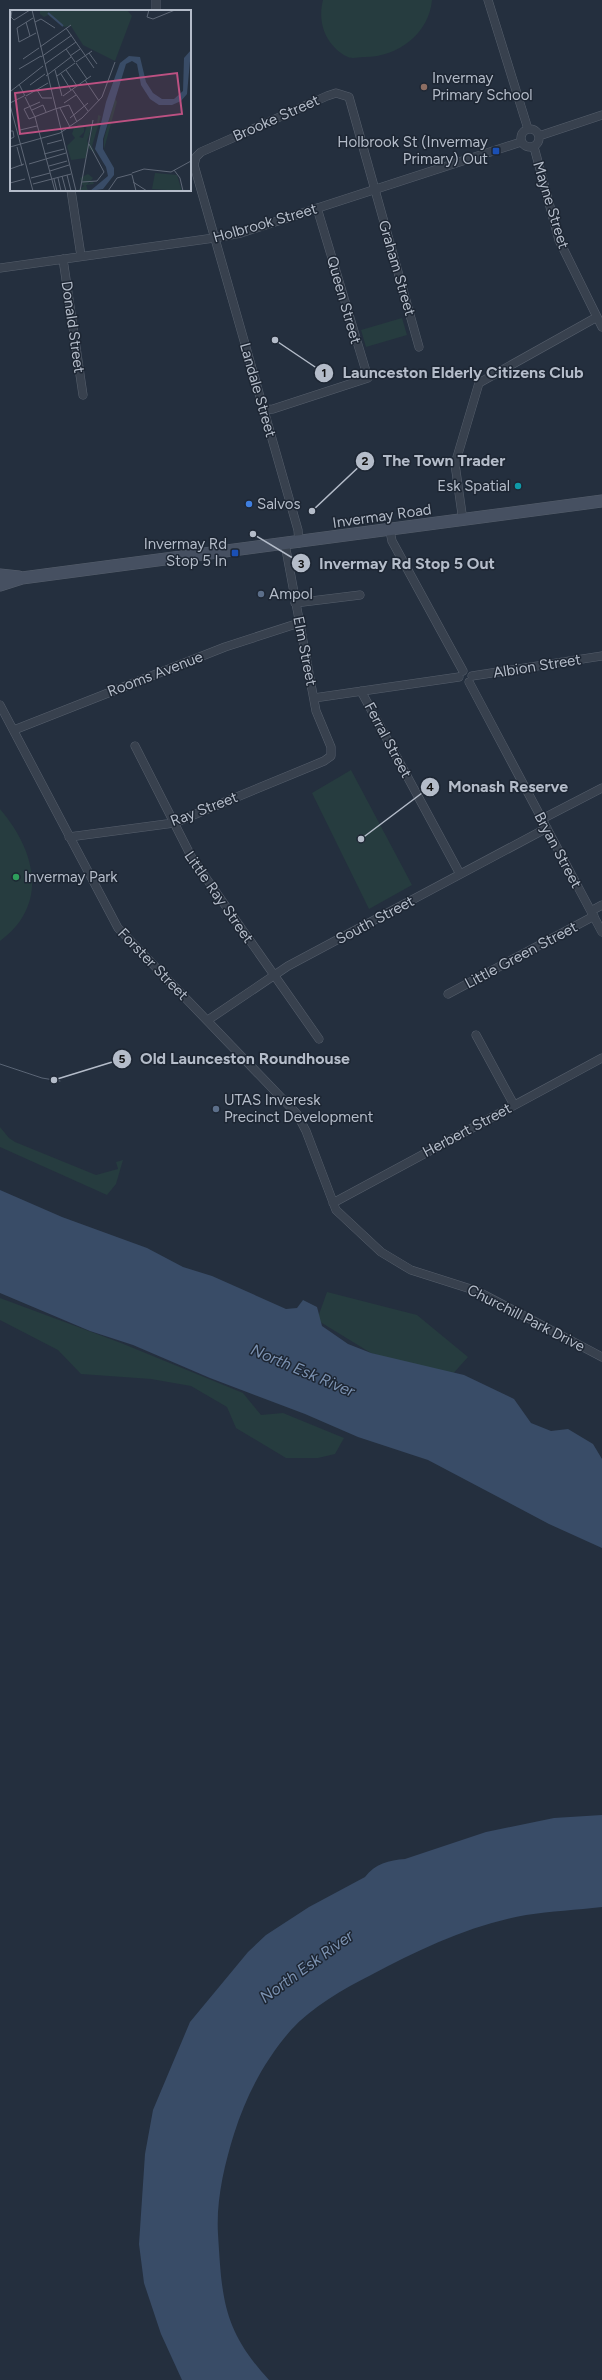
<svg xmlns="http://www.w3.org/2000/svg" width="602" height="2380" font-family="Figtree,sans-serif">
<rect width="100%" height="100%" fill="#242f3e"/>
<path fill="#263c3f" d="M323,0H432C429,34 397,58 363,57C359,57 352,59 348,57C326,46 317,23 323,0Z
M402,318L407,335L366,347L361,330Z
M351,770L412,885L369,909L312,793Z
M0,809C35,850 50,904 0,941Z
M0,1127L9,1138L15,1142L96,1175L118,1169L116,1162L123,1160L116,1184L107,1195L0,1147Z
M327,1292L417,1315L468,1357L450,1377L371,1353L317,1320Z
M0,1298L121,1343L243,1393L261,1415L283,1413L344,1438L335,1454L318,1458H286L236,1428L227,1407L191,1386L151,1379L81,1374L58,1350L0,1320Z"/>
<path fill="#394c67" d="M0,1190L62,1217L147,1248L183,1267L212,1276L286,1309L297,1308L303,1300L317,1307L322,1326L348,1344L371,1353L464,1375L514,1399L531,1423L551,1431L568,1429L593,1444L602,1459V1548L549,1524L428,1460L358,1437L305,1414L210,1378L133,1345L90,1331L0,1293Z
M602,1815V1907C577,1910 551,1911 526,1915C471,1925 420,1949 371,1975C343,1989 312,2007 291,2030C264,2061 246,2096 234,2134C224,2166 216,2201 218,2234C222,2299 223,2330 269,2380H182L161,2334L144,2283L139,2244L145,2154L153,2110L190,2022L248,1952L266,1935L309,1907L365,1877C375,1864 389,1860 405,1859L486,1832L554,1818Z"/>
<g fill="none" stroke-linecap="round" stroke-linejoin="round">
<g stroke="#565f6c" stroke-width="9">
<path id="minor" d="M488,0L528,129
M156,11V0
M521 138a9 9 0 1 1 18 0a9 9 0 1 1-18 0Z
M539,136L602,115
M534,147L559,240L602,327
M71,190L81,256
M63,259L83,395
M0,268L214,238L241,233L521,142
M263,410L273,409L368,378L317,208
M463,521L455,464L479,383L597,317
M390,531L392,541L463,671
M299,543L298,530L194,165L196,157L201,152L327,96L336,93L349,97L419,347
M295,603L360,595
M472,676L602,656
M469,682L602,932
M361,691L460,874
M314,698L459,677
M0,705L118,928L297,1114L306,1131L336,1210L381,1252L411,1270L477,1291L602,1357
M14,730L225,647L299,623
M135,746L192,858L319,1039
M542,819L602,788
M69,837L174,823L324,761L331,756V747L316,711L285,544
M591,911L602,905
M448,994L594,916
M208,1020L288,966L547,828
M476,1035L514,1105
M333,1203L602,1058"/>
</g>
<g stroke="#565f6c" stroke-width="13">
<path id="secondary" d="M0,575L19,577
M0,585L22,578L602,501"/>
</g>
<use href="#minor" stroke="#38414e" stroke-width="8"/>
<use href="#secondary" stroke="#465061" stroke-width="12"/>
<path stroke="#5a6575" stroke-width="1" d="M0,1064L42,1078L60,1081"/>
</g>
<circle fill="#8d6e63" stroke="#1d2633" stroke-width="1.5" cx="424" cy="87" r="4"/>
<g fill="#1a4fb4" stroke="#1d2633" stroke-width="1.5">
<rect x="492" y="147" width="8" height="8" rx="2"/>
<rect x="231" y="549" width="8" height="8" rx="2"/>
</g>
<circle fill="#0f9aa8" stroke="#1d2633" stroke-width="1.5" cx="518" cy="486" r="4"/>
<circle fill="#3f7fe0" stroke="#1d2633" stroke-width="1.5" cx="249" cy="504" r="4"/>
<g fill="#5c6f8a" stroke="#1d2633" stroke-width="1.5">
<circle cx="261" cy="594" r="4"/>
<circle cx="216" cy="1109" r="4"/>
</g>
<circle fill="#2e9e5b" stroke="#1d2633" stroke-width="1.5" cx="16" cy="877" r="4"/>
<g text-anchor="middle" stroke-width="3" stroke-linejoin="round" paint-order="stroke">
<g font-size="15" fill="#b4bcc9" stroke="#1d2633" text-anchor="start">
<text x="432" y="83">Invermay<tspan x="432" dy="17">Primary School</tspan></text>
<text x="488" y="147" text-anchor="end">Holbrook St (Invermay<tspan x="488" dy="17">Primary) Out</tspan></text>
<text x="510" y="491" text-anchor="end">Esk Spatial</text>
<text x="257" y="509">Salvos</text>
<text x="227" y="549" text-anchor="end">Invermay Rd<tspan x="227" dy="17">Stop 5 In</tspan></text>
<text x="269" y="599">Ampol</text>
<text x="24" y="882">Invermay Park</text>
<text x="224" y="1105">UTAS Inveresk<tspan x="224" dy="17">Precinct Development</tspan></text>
</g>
<g font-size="15" fill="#b4bcc9" stroke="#1d2633">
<text transform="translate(276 118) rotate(-24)" y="5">Brooke Street</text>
<text transform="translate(551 205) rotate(73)" y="5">Mayne Street</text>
<text transform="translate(265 223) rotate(-16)" y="5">Holbrook Street</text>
<text transform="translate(397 268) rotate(74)" y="5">Graham Street</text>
<text transform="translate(344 300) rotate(74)" y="5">Queen Street</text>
<text transform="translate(73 327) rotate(82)" y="5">Donald Street</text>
<text transform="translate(258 390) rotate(74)" y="5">Landale Street</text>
<text transform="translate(382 516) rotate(-8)" y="5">Invermay Road</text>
<text transform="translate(305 651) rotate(79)" y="5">Elm Street</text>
<text transform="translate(537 666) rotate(-9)" y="5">Albion Street</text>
<text transform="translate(155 674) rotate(-21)" y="5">Rooms Avenue</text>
<text transform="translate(388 740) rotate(62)" y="5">Ferral Street</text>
<text transform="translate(204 809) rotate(-21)" y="5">Ray Street</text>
<text transform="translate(558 850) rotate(62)" y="5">Bryan Street</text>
<text transform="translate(219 897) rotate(55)" y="5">Little Ray Street</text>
<text transform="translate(375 920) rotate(-28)" y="5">South Street</text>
<text transform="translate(521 955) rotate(-28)" y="5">Little Green Street</text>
<text transform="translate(153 964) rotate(46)" y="5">Forster Street</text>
<text transform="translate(467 1130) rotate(-28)" y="5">Herbert Street</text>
<text transform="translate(526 1318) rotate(27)" y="5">Churchill Park Drive</text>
</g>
<g font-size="16" font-style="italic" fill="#7c92b1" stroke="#1d2633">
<text transform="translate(303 1370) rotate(23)" y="6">North Esk River</text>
<text transform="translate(306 1966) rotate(-36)" y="6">North Esk River</text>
</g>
</g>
<g transform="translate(10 10)">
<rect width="181" height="181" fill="#242f3e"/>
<path d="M30,0H117L122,6L105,51L73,35L61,16L54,17L38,5L34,7L30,4ZM105,88L107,92L94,139V129ZM88,105L91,106L82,136L85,143L78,138L76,148L61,150L57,136L65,128L62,124L64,118L69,114L74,116V122L69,127L73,128L77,115L82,116L77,131L79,136L83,115L87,114ZM145,163L167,165L172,181L142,179ZM78,164L83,168L77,175L82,171L83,172L84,174L76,175L78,181L68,180L74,176L68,172L72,174L70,168Z" fill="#263c3f"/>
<path d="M181,40L177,84L171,91L162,95H149L140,89L131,75L127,54L122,51L116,54L93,129V139L104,158V165L93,179L80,181L98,166L96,157L85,139L96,92L110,53L119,46L130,47L136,72L143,83L152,89H164L173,81L174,48Z" fill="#394c67"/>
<path fill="none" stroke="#394c67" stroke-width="2" d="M38,3L53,16"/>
<path fill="none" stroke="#5e6776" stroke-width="1" d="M2,0L1,7L4,10L20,0M22,0L66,181M139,0L137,7L143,9L165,0M23,8L7,18L9,32L26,23M16,12L20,26M25,12L31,9L45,18M56,18L84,58M0,22V68M30,37L61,15M56,39L65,52M79,43L87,54M60,46L70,39M31,47L62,25M13,49L29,38M66,52L82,41M66,53L77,69M35,54L66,32M9,59L31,46M45,60L52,86M56,60L67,76M51,64L61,80M36,66L61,47M47,66L65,53M75,70L89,91M9,74L15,86M20,75L35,64M62,79L78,101M27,80L32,88H42M1,81L33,56M16,86L38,73M53,86L81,66M15,87L25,107L45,181M30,92L14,99L19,109L45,99M0,93L14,86M54,93L66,85M0,95L23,181M50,98L60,117M45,99L59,95L67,112M22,100L33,95L36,102M60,108L78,93M10,120L27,116M0,121H3L4,127L0,129M37,134L52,130M0,137L50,123L72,108L92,87L105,52M7,137L12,156M34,144L54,139M19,154L56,143M39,156L57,151M0,159L14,154M164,160L170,168L173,181M40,161L59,155M122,163L134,159L161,162L181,151M57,165L61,181M122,165L126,181M52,166L56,181M21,168L40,163M48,168L51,181M44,169L47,181M72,172L87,171L94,162L79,134M123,172L137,181M0,173L15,169M23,174L61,164M70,181L83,110M98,181L107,168L122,164"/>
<path fill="#bd5182" fill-opacity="0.15" stroke="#bd5182" stroke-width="2" d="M167,63L172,104L10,124L5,83Z"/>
<rect width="181" height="181" fill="none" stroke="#b4bcc9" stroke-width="2"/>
</g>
<path fill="none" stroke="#b4bcc9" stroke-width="1.5" d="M275 340L324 373M312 511L365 461M253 534L301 563M361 839L430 787M54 1080L122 1059"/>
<g fill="#b4bcc9" stroke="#1d2633" stroke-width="1.5">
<circle cx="275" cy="340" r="4"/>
<circle cx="312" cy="511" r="4"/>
<circle cx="253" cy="534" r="4"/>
<circle cx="361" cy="839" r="4"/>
<circle cx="54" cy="1080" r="4"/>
<circle cx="324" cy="373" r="10"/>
<circle cx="365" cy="461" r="10"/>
<circle cx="301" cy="563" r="10"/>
<circle cx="430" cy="787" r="10"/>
<circle cx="122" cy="1059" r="10"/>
</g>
<g font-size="12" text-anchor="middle" font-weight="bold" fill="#111">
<text x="324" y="377">1</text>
<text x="365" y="465">2</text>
<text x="301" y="568">3</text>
<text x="430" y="791">4</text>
<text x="122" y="1063">5</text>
</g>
<g font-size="16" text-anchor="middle" font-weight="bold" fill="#b4bcc9" stroke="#1d2633" stroke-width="3" stroke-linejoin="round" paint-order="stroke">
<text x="463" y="378">Launceston Elderly Citizens Club</text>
<text x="444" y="466">The Town Trader</text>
<text x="407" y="569">Invermay Rd Stop 5 Out</text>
<text x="508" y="792">Monash Reserve</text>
<text x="245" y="1064">Old Launceston Roundhouse</text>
</g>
</svg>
